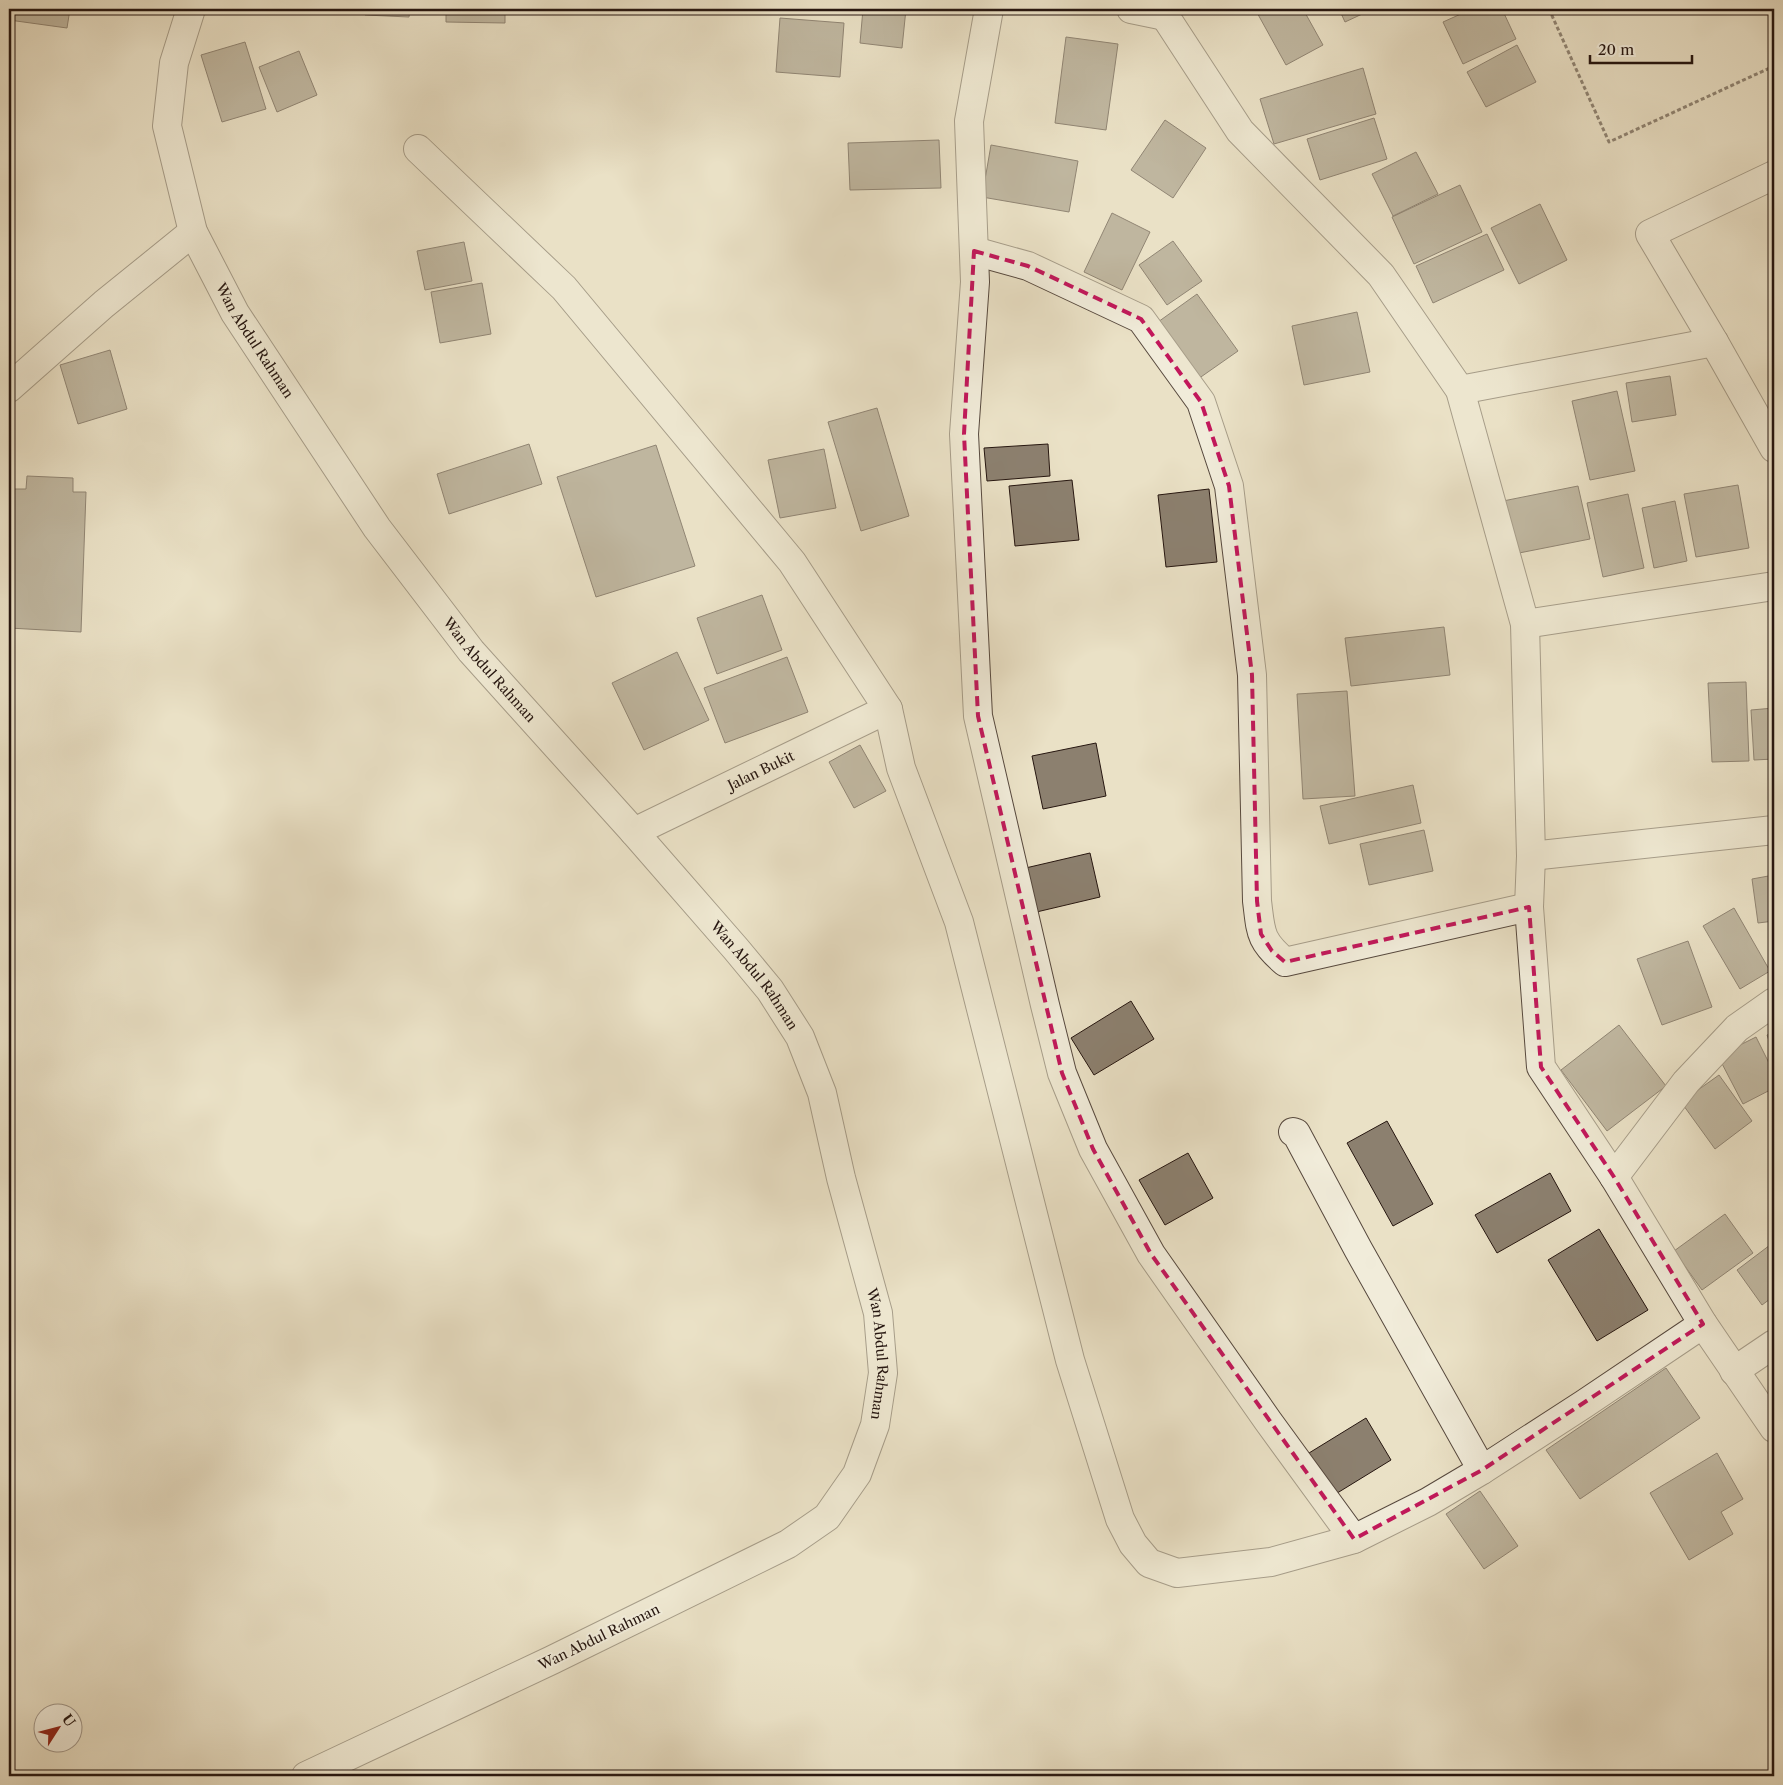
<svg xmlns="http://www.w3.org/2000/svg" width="1783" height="1785" font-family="'Libre Caslon Text',serif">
<rect width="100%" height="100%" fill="#eae1c6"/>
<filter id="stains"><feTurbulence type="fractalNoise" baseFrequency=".004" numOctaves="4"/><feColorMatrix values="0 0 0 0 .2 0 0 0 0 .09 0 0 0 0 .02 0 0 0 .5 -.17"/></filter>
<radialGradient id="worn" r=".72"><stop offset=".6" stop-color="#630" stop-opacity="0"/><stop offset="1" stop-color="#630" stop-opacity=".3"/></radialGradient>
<path fill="#8c806f" stroke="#261610" d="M9,9H70L67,28L9,20Z
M365,9H410L409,17L365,15Z
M446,9H505V23L446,22Z
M680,9H701L699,14Z
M863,9H906L902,48L860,43Z
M1255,9H1303L1323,45L1286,65Z
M1339,9H1373L1345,22Z
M1472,9H1502L1516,39L1463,64L1443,22Z
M780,18L844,23L840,77L776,72Z
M1066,37L1118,44L1106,130L1055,123Z
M245,42L266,109L222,122L201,55Z
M1517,45L1536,82L1486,107L1467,72Z
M299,51L317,95L277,112L259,67Z
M1363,68L1376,114L1274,144L1260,99Z
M1374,118L1387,159L1320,180L1307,139Z
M1165,120L1206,148L1173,198L1131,170Z
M939,140L941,188L850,190L848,143Z
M991,145L1078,161L1069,212L982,197Z
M1416,152L1438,194L1393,216L1372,174Z
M1460,185L1482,232L1414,264L1392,217Z
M1540,204L1567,260L1519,284L1491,228Z
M1112,213L1150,232L1122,290L1084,272Z
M1487,234L1504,270L1433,303L1416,266Z
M1173,241L1202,281L1167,305L1139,265Z
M464,242L472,281L425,290L417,251Z
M482,283L491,334L440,343L431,292Z
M1197,294L1238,351L1198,379L1158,322Z
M1357,312L1370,372L1304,385L1292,326Z
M110,350L127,409L78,424L60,365Z
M1670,376L1676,415L1632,422L1626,383Z
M1617,391L1635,471L1590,480L1572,401Z
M877,408L909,516L861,531L828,422Z
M529,444L542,484L449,514L437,474Z
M1048,444L1050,476L987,481L984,448Z
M656,445L695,566L596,597L557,477Z
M824,449L836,508L780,518L768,460Z
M27,476L73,478V492H86L81,632L9,628V489H26Z
M1072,480L1079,540L1015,546L1009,486Z
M1738,485L1749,548L1696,557L1684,494Z
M1578,486L1590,539L1514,554L1503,501Z
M1209,489L1217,562L1166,567L1158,495Z
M1628,494L1644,568L1603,577L1587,503Z
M1675,501L1687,561L1654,568L1642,508Z
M762,595L782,650L717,674L697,618Z
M1444,627L1450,675L1351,686L1345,638Z
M677,652L709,720L644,750L612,683Z
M787,657L808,712L725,743L704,688Z
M1746,682L1749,761L1712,762L1708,683Z
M1347,691L1355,796L1303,799L1297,694Z
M1774,708V759L1754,760L1751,710Z
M1096,743L1106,796L1043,809L1032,756Z
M9,745L13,761L9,762Z
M860,745L886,791L854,808L829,762Z
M1413,785L1421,823L1329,844L1320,806Z
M1424,830L1433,871L1369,885L1360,844Z
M1090,853L1100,897L1028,914L1017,870Z
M1774,875V921L1758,923L1752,879Z
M1734,908L1770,971L1740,989L1703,926Z
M1688,941L1712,1007L1662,1025L1637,959Z
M1131,1001L1154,1039L1094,1075L1071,1038Z
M1619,1025L1666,1086L1607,1131L1561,1070Z
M1774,1032V1055L1767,1035Z
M1756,1037L1774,1073V1088L1743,1104L1718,1056Z
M1719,1075L1752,1121L1715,1149L1681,1102Z
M1387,1121L1433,1204L1393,1226L1347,1143Z
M1188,1153L1213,1198L1165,1225L1139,1180Z
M1550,1173L1571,1211L1497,1253L1475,1215Z
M1725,1214L1753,1253L1702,1290L1674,1251Z
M1599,1229L1648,1310L1597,1341L1548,1260Z
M1774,1242V1296L1762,1305L1737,1270Z
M1666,1368L1700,1418L1580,1499L1546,1450Z
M1366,1418L1391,1460L1334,1495L1309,1453Z
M1717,1453L1743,1499L1721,1512L1733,1534L1689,1560L1650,1493Z
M1480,1491L1518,1546L1484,1569L1446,1514Z"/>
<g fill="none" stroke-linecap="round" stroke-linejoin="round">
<g stroke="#57493e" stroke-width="30">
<g id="minor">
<path d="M989,9L969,121L975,282L964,434L978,716L1045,1005L1062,1073L1093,1149L1151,1254L1268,1421L1354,1539"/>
<path d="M1131,9L1165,16"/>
<path d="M1164,9L1165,16L1240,131L1381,275L1460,390L1525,624L1531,856L1529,907L1541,1067L1614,1177L1703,1324L1774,1428"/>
<path d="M418,149L564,288L792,562L888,709L901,768L959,922L1070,1360L1120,1519L1133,1544L1149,1563L1177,1573L1271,1562L1354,1539L1428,1502L1482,1470L1584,1404L1703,1324"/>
<path d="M1774,175L1650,234L1714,342L1774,448"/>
<path d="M974,251L1028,266L1141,319L1201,402L1229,486L1252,675L1257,901C1261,932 1259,940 1285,962L1529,907"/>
<path d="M9,388L104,304L193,232"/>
<path d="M1460,390L1714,342"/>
<path d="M1525,624L1774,586"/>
<path id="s1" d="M634,832L888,709"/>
<path d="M1531,856L1774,830"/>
<path d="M1293,1132L1296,1133L1358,1249L1482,1470"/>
<path d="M1614,1177L1686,1082L1737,1028L1774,1002"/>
<path d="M1734,1371L1774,1344"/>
</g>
</g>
<g stroke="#57493e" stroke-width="30">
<g id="tertiary">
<path id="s2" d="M191,9L174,63L167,126L193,232L235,313L377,528L471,651L634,832L736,949L770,990L800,1037L822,1093L841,1178L878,1313L883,1373L875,1425L857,1474L827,1517L788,1544L552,1660L306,1776"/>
</g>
</g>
<path stroke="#261610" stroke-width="3" stroke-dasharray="4 2.5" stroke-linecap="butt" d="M1549,9L1609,142L1774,66"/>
<use href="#minor" stroke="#f1ecda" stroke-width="28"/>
<use href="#tertiary" stroke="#f1ecda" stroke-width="28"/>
</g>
<path d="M0 0H1783V1785H0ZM974,251L1028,266L1141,319L1201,402L1229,486L1252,675L1257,901L1261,934L1272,951L1285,962L1529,907L1541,1067L1614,1177L1703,1324L1482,1470L1354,1539L1151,1254L1093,1149L1062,1073L978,716L964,434Z" fill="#eae1c6" fill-opacity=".55" fill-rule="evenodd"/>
<path fill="none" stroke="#c2185b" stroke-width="4" stroke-dasharray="10 6" stroke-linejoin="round" d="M974,251L1028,266L1141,319L1201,402L1229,486L1252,675L1257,901L1261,934L1272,951L1285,962L1529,907L1541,1067L1614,1177L1703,1324L1482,1470L1354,1539L1151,1254L1093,1149L1062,1073L978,716L964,434Z"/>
<g text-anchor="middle" stroke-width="4" stroke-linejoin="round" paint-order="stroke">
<g font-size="14" fill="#261610" stroke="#f1ecda">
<text dy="5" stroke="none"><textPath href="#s2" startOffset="354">Wan Abdul Rahman</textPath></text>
<text dy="5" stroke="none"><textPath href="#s2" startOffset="759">Wan Abdul Rahman</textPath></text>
<text dy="5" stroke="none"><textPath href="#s1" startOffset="141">Jalan Bukit</textPath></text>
<text dy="5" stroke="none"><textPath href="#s2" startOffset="1164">Wan Abdul Rahman</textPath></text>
<text dy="5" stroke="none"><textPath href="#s2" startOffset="1569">Wan Abdul Rahman</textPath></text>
<text transform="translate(599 1637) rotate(-26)" y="5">Wan Abdul Rahman</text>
</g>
</g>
<rect width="1783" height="1785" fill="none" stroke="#eae1c6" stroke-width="30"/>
<rect x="10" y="10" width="1763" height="1765" fill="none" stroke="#261610" stroke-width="2.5"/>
<rect x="15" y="15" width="1753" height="1755" fill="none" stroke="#261610"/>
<g transform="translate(58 1728) rotate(54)"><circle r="24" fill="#f1ecda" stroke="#a09689"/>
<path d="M0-4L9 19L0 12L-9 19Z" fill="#8f2418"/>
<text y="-8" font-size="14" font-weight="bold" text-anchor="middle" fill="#261610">U</text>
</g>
<path d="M1590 55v8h102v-8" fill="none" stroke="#261610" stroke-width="2.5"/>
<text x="1598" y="55" font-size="15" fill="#261610" stroke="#f1ecda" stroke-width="4" paint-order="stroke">20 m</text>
<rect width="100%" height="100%" filter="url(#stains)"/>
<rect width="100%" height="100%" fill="url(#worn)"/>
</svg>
